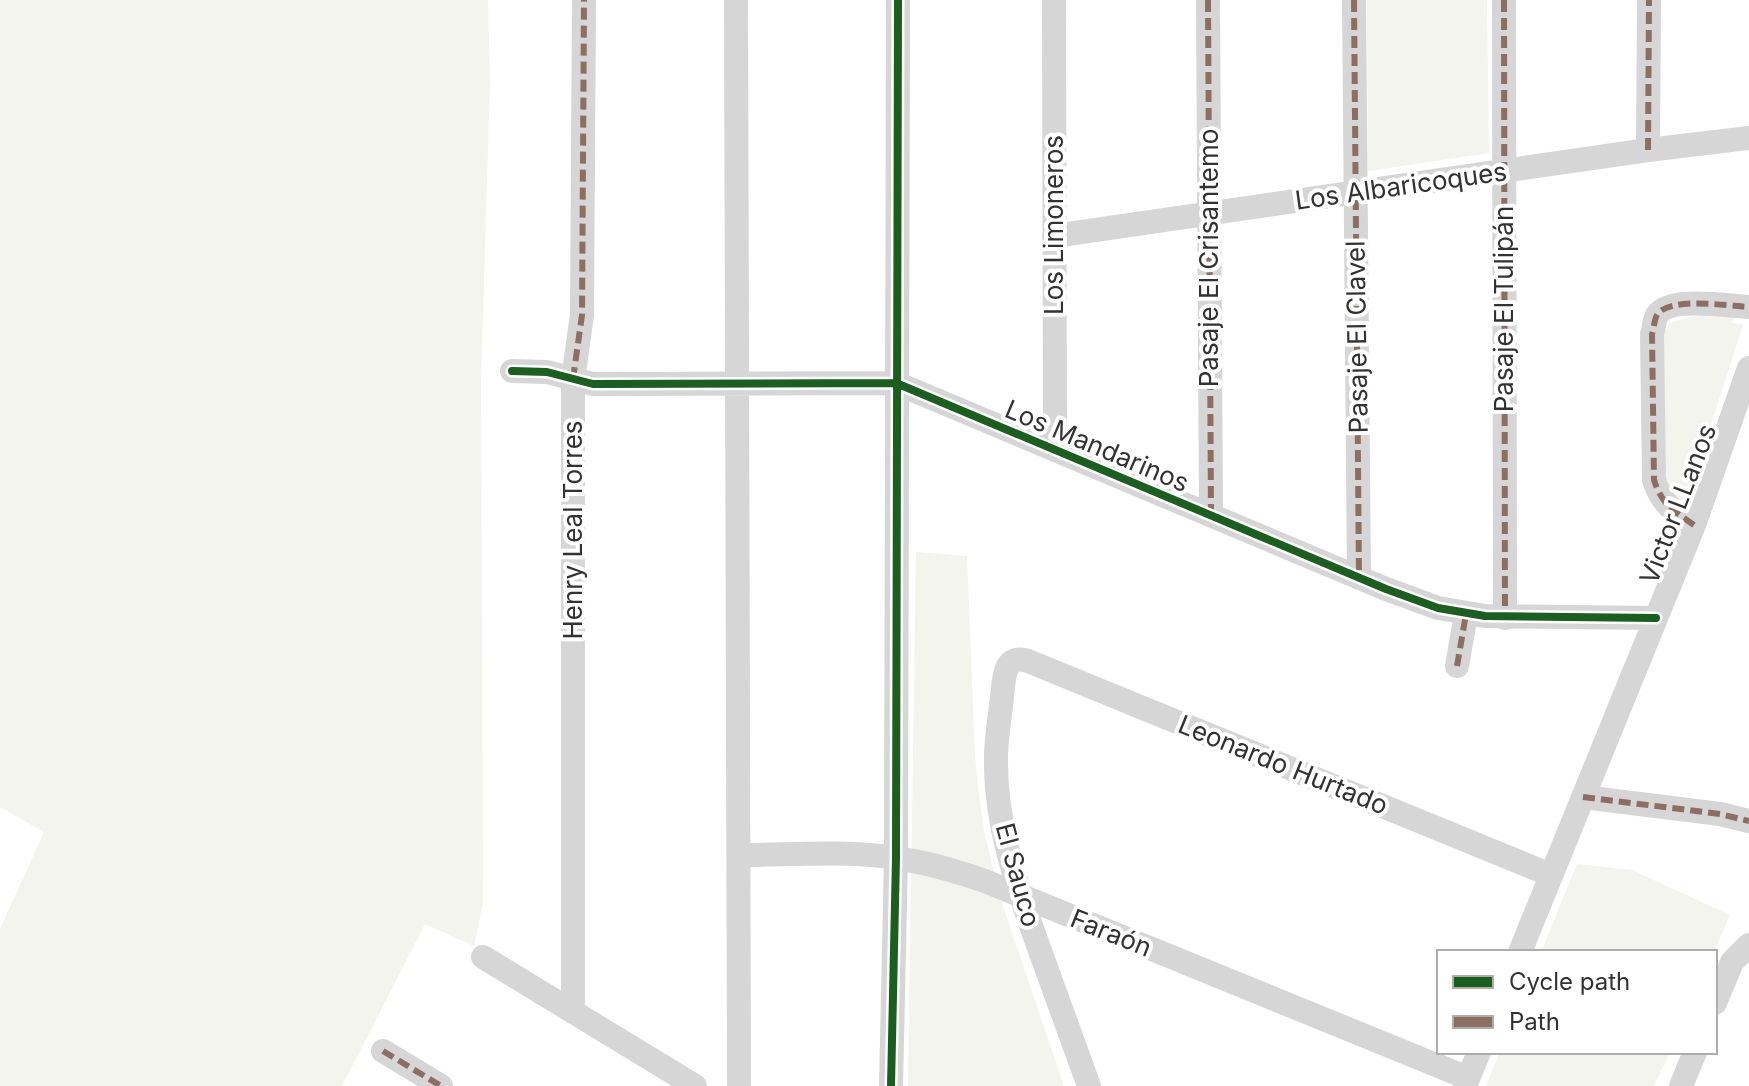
<svg xmlns="http://www.w3.org/2000/svg" width="1749" height="1086" font-family="Inter,sans-serif">
<rect width="100%" height="100%" fill="#fff"/>
<path fill="#f2f4ed" d="M0,0H488L490,84L481,378L483,903L474,946L425,924L342,1086H0V929L44,832L0,807Z
M1367,0H1487L1489,153L1368,171Z
M1735,311L1733,323L1743,325L1686,502L1676,499L1664,484L1661,362L1664,334L1671,322L1696,316Z
M916,552L967,556L975,756L979,796L985,836L1002,903L1064,1086H908Z
M1577,864L1632,870L1730,915L1714,952H1541Z
M1500,1052H1670L1654,1086H1486Z"/>
<g fill="none" stroke-linecap="round" stroke-linejoin="round">
<path stroke="#d6d6d6" stroke-width="24" d="M736,0L739,1086
M1054,0L1055,450
M1208,0L1211,515
M1354,0L1359,578
M1504,0L1505,618
M1648,150L1649,0
M1054,236L1648,150L1749,138
M512,371L547,372L593,384L896,383L1386,589L1438,608L1485,616L1656,618
M1694,525C1674,511 1662,505 1654,480L1652,334C1654,329 1654,320 1657,315C1669,296 1728,306 1749,307
M1457,666L1466,614
M1583,797L1720,814L1749,821
M739,855C789,855 846,850 895,858C926,862 956,871 985,881L1468,1078
M1520,952L1694,525L1749,368
M483,957L695,1086
M1715,1003L1732,962L1749,945
M573,1012V379L582,315L584,0
M383,1051L441,1086
M891,1086L896,858L898,0
M1089,1086C1072,1040 1056,994 1039,948C1017,887 995,824 996,758C996,738 1000,717 1002,697C1004,680 1003,653 1028,661L1551,875
M1465,1086L1479,1052
M1681,1086L1695,1052"/>
<path stroke="#8d6e63" stroke-width="6" stroke-dasharray="12 6" stroke-linecap="butt" d="M1208,0L1211,515
M1354,0L1359,578
M1504,0L1505,618
M1648,150L1649,0
M573,379L582,315L584,0
M1694,525C1674,511 1662,505 1654,480L1652,334C1654,329 1654,320 1657,315C1669,296 1728,306 1749,307
M1457,666L1466,614
M1583,797L1720,814L1749,821
M383,1051L441,1086"/>
<g stroke="#fff" stroke-width="13">
<path id="cycleway" d="M512,371L547,372L593,384L896,383L1386,589L1438,608L1485,616L1656,618
M891,1086L896,858L898,0"/>
</g>
<use href="#cycleway" stroke="#1b5e20" stroke-width="8"/>
</g>
<g text-anchor="middle" stroke-width="8" stroke-linejoin="round" paint-order="stroke">
<g font-size="26" fill="#323232" stroke="#fff">
<text transform="translate(1401 186) rotate(-8)" y="9">Los Albaricoques</text>
<text transform="translate(1054 225) rotate(-90)" y="9">Los Limoneros</text>
<text transform="translate(1209 258) rotate(-90)" y="9">Pasaje El Crisantemo</text>
<text transform="translate(1504 309) rotate(-90)" y="9">Pasaje El Tulipán</text>
<text transform="translate(1357 337) rotate(-91)" y="9">Pasaje El Clavel</text>
<text transform="translate(1097 446) rotate(23)" y="9">Los Mandarinos</text>
<text transform="translate(1678 504) rotate(-69)" y="9">Victor LLanos</text>
<text transform="translate(573 530) rotate(-90)" y="9">Henry Leal Torres</text>
<text transform="translate(1283 765) rotate(22)" y="9">Leonardo Hurtado</text>
<text transform="translate(1018 875) rotate(75)" y="9">El Sauco</text>
<text transform="translate(1111 933) rotate(22)" y="9">Faraón</text>
</g>
</g>
<rect x="1437" y="950" width="280" height="104" fill="#ffffff" stroke="#adadad" stroke-width="2"/>
<rect x="1453" y="976" width="40" height="12" fill="#1b5e20" stroke="#adadad" stroke-width="2"/>
<text x="1509" y="990" font-size="24" fill="#323232">Cycle path</text>
<rect x="1453" y="1016" width="40" height="12" fill="#8d6e63" stroke="#adadad" stroke-width="2"/>
<text x="1509" y="1030" font-size="24" fill="#323232">Path</text>
</svg>
